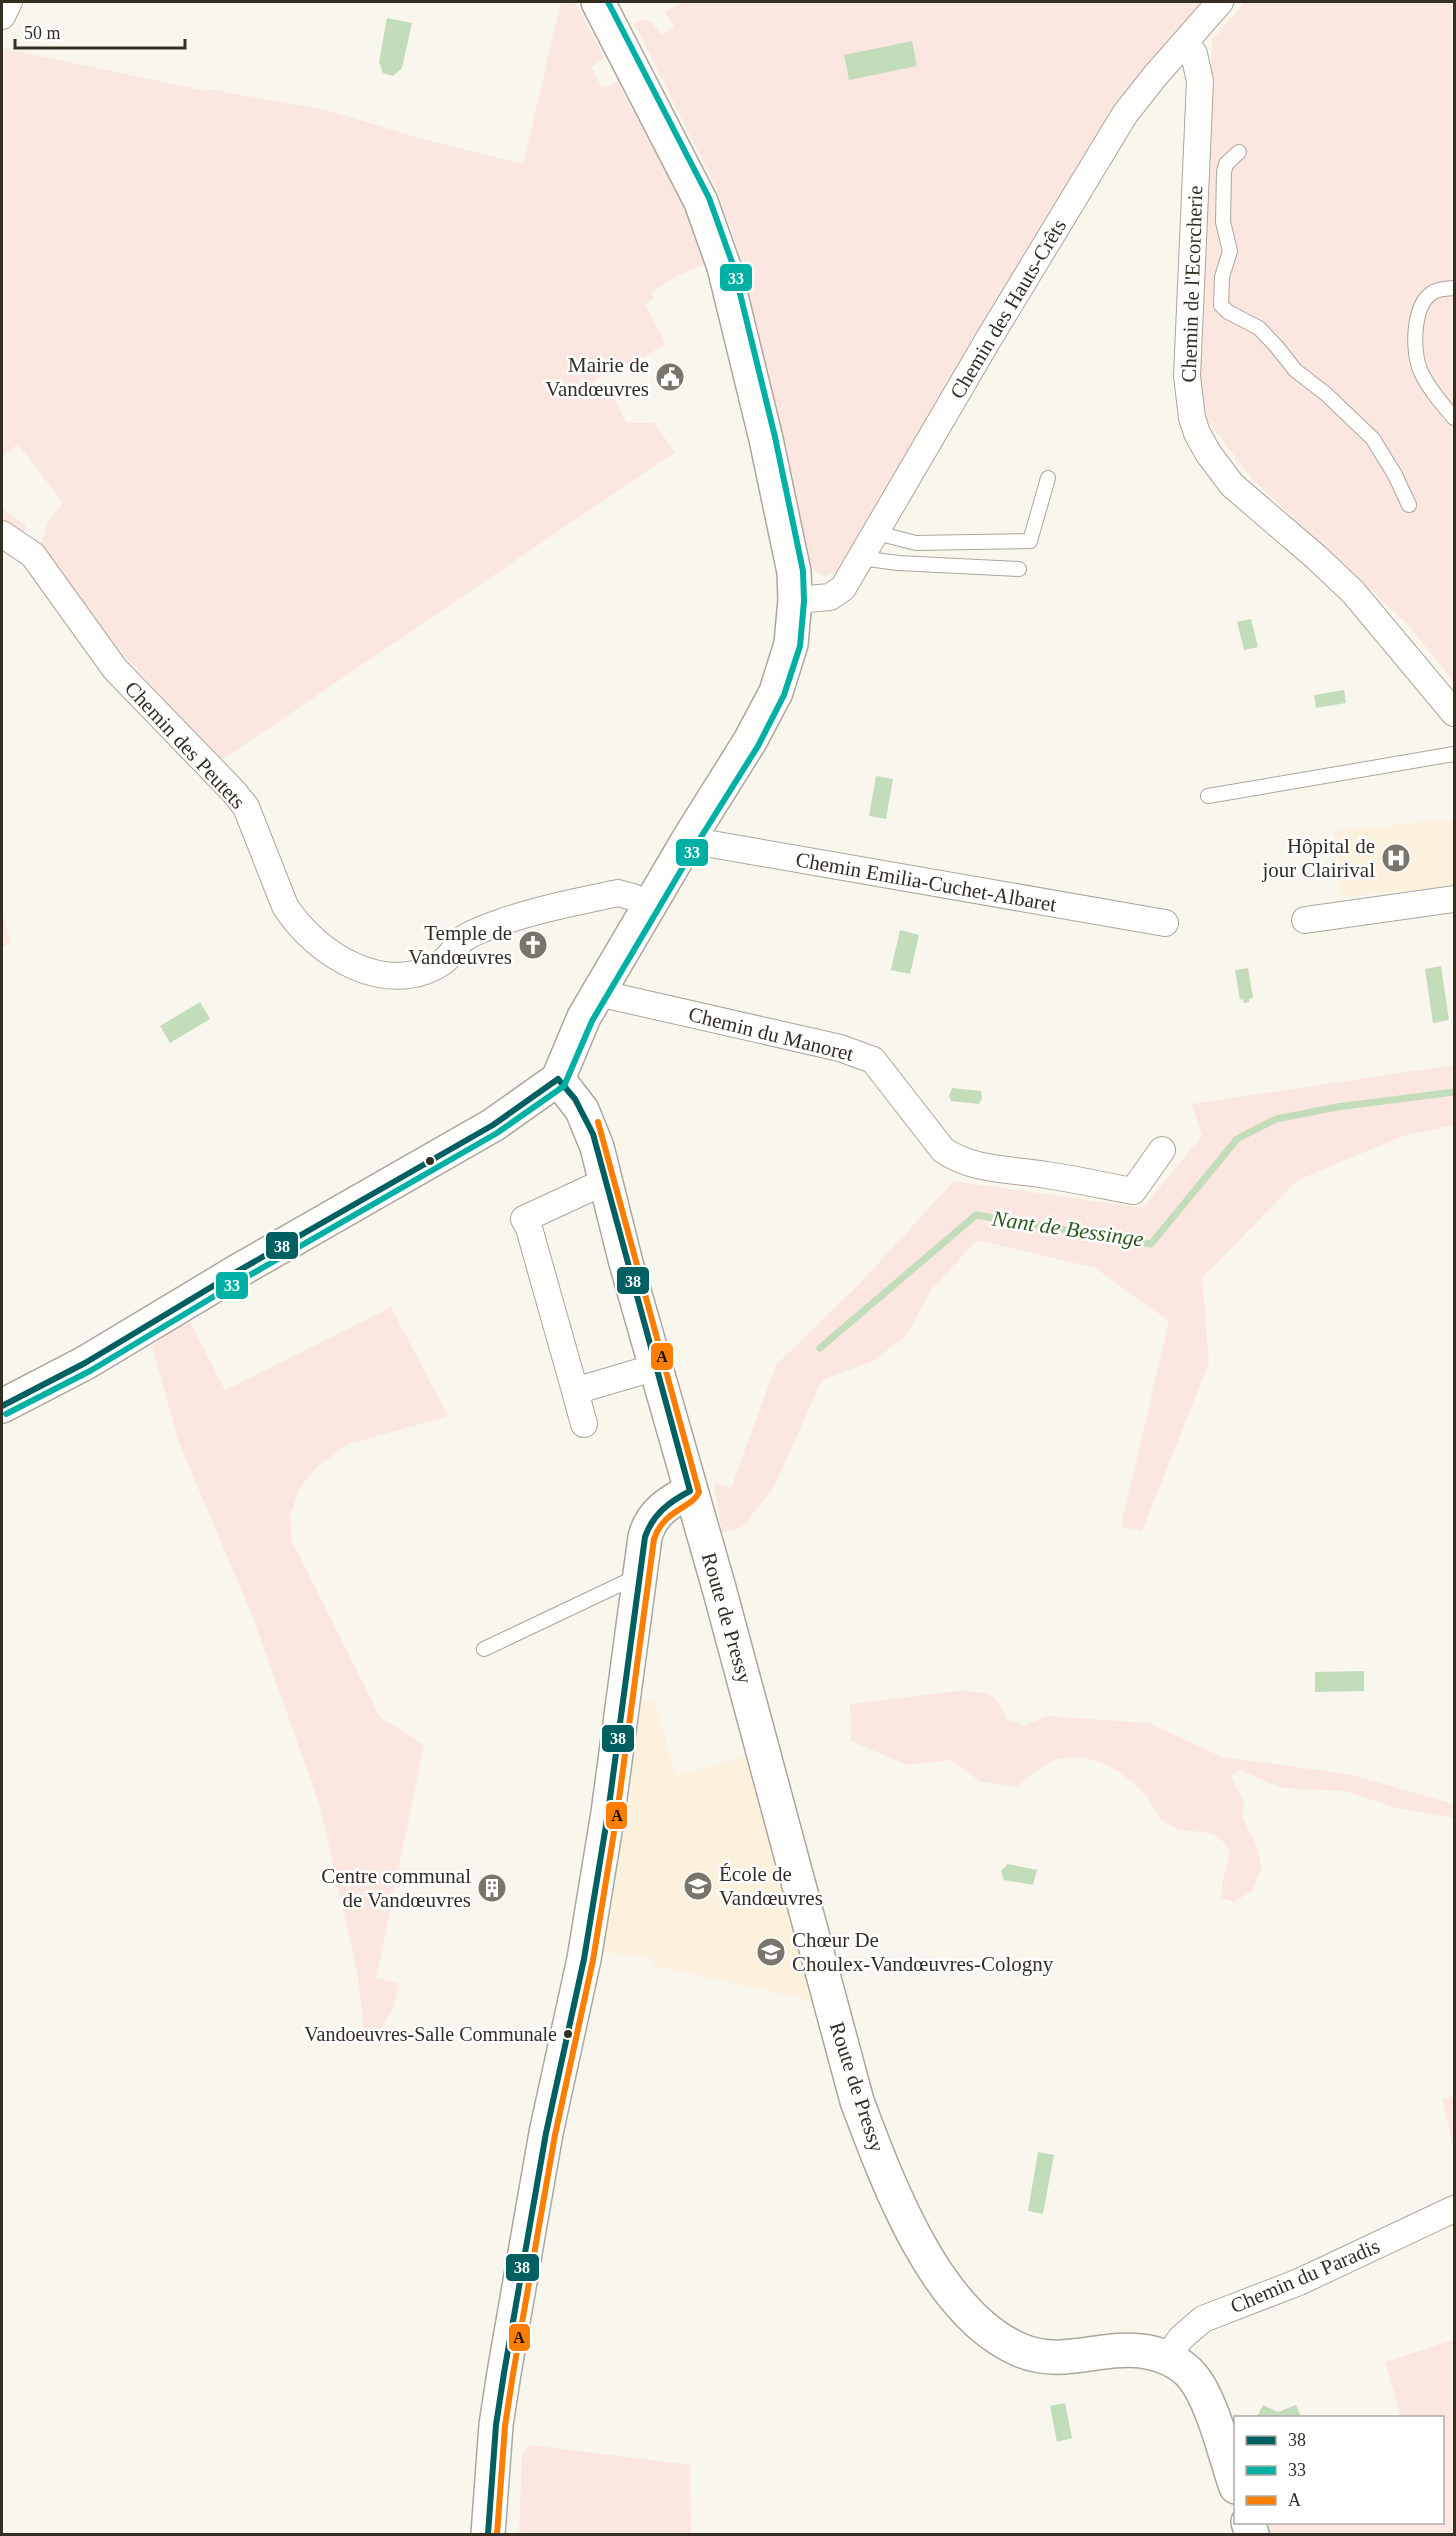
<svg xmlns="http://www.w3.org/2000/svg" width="1456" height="2536" font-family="Georgia,serif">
<rect width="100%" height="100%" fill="#f9f6ee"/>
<path fill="#fbf1dc" d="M1454,819V886L1341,897L1335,831Z
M654,1699L676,1776L750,1755L817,2002L655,1966L651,1959L600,1951L622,1821L628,1819L632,1787L627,1783L639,1703Z"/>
<path fill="#fce7e0" d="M561,2H575L604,57L591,68L602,88L617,82C649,141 687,198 708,263L678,275L651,293L654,299L645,304L666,344L628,366L623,360L592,382L611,394L627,423H654L675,452L219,762L107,636L41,544L48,522L63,503L18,444L2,456V48L206,91L207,89L330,111L419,138L523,164Z
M681,2H1202L1116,104L840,570L825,576L811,569L737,246L716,188L634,23L643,19C653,22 656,27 662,35L674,26L665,13Z
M1245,2H1454V682L1408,625L1252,479L1208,421L1202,395L1200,367L1212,40Z
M2,508L26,526L22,535L2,521Z
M2,910L11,943L2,947Z
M1454,1065V1125L1403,1136L1298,1180L1202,1278L1209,1363L1142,1531L1121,1527L1169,1321L1095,1268L977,1240L931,1290L906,1336L873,1361L822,1380L773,1489L742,1527L722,1533L714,1483L731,1488L776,1365L860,1283L954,1181L1143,1208L1202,1136L1192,1104Z
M391,1307L448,1416L346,1445L316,1468L300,1487L290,1515L292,1541L380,1717L424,1745L376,1978L399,1984L394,2006L373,2043L364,2032L358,1976L320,1806L252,1615L179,1443L152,1346L188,1318L225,1390Z
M959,1691C987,1693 996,1690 1006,1719L1025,1725L1047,1716L1149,1723L1222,1757L1348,1774L1454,1804V1818L1397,1808L1345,1791L1281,1788L1240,1770L1231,1776L1244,1803L1242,1817L1258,1848L1261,1868L1252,1891L1234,1902L1221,1898L1223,1880L1230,1852C1213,1819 1190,1841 1164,1822C1156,1816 1153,1803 1146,1796C1127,1773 1089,1749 1058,1759C1043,1764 1028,1778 1016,1787L979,1781L952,1760L907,1765L851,1741L850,1704Z
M1454,2096V2149L1442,2099Z
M1454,2340V2534H1269L1265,2523L1442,2522V2418L1401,2417L1385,2362Z
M529,2445L690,2465L691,2534H519L522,2456Z"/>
<path fill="#c3ddba" d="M387,18L412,23L402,68L393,76L383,73L379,62Z
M912,41L917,66L849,80L844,55Z
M1251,619L1258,647L1244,650L1237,622Z
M1344,690L1346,703L1316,708L1314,695Z
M876,776L893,779L886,819L869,816Z
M900,930L919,935L910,974L891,970Z
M1441,966L1449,1020L1433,1023L1425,969Z
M1248,968L1253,998L1249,999V1002L1244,1003L1243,999L1240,1000L1235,970Z
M200,1002L210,1019L170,1043L160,1026Z
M952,1088L981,1091L982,1098L979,1104L951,1101L949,1096Z
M1364,1671V1691L1315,1692V1672Z
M1008,1864L1037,1870L1033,1885L1004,1880L1001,1871Z
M1038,2152L1054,2155L1043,2214L1028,2211Z
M1065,2403L1072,2438L1057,2442L1050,2406Z
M1263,2405L1278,2412L1296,2405L1301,2417H1257Z"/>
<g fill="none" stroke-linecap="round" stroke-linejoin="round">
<path stroke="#c3ddba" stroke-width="7" d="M820,1348L976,1215L1151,1244L1237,1139L1276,1119L1337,1107L1454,1092"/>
<g stroke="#aba79f" stroke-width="16">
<path id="lane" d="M1239,152L1226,164L1224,172L1223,222L1230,251L1222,277L1221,305L1228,312L1259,328L1277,347L1295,370L1326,394L1373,439L1395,475L1409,505
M1454,288C1446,289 1439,288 1432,293C1412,306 1412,353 1421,372C1428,388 1443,405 1454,418
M877,533L916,543L1030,541L1048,478
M861,558L898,563L1019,569
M1208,796L1454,754
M484,1649L638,1576"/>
</g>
<g stroke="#aba79f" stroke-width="28">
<path id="street" d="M2,16L9,2
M1186,42L1194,54L1200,81L1187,376L1192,418L1197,433L1208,453L1232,485L1316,557L1353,592L1454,713
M2,534L33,555L115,669L234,792L246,807L285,906C316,955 388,1000 444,961C451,956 455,946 462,940C470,933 488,927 499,923C535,910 580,901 618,893L633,897L649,906
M795,600L830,597L843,588L988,340L1125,114L1155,76L1220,2
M688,840L1165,923
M1305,920L1454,899
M598,993L840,1048L873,1060L943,1150C973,1171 1011,1169 1046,1175C1075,1179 1104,1186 1133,1191L1162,1150
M606,1181L524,1219L529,1228L575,1391L656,1367
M575,1391L584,1424
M1167,2358L1181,2338L1203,2319L1299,2282L1454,2209"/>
</g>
<g stroke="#aba79f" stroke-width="36">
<path id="secondary" d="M558,1079L582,1110L597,1147L626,1263L719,1588L857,2101C887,2181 935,2314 1020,2350C1045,2361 1070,2357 1096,2353C1111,2351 1126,2349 1141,2351C1160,2353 1181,2362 1193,2377C1213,2402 1225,2456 1236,2487
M2,1406L85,1363L238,1271L493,1125L558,1079L584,1017L688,840L750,741L776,692L791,644L795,600L794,572L766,439L724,267L701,202L598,2
M1248,2522L1252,2534
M488,2534L496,2425L504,2373L546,2133L584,1959L608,1813L645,1537C651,1513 669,1502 690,1491"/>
</g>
<use href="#lane" stroke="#fefefc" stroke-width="14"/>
<use href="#street" stroke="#fefefc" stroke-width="26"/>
<use href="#secondary" stroke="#fefefc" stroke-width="33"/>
<g stroke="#fff" stroke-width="10">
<path id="bus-1" d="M558,1079L575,1099L593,1134L690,1491
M2,1406L85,1363L238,1271L493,1125L558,1079
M488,2534L496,2425L504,2373L546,2133L584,1959L608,1813L645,1537C653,1514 669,1502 690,1491"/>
</g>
<g stroke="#fff" stroke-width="10">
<path id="bus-2" d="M6,1414L90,1371L243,1279L497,1133L564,1086L592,1021L696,845L758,746L784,695L800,646L804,601L803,571L775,437L733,265L709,198L608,2"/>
</g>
<g stroke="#fff" stroke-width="10">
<path id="bus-3" d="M497,2534L505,2426L513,2374L555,2135L593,1960L617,1814L654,1539C664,1509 693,1508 699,1492L598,1122"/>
</g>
<use href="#bus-1" stroke="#005f61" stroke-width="6"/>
<use href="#bus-2" stroke="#00b0a4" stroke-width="6"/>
<use href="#bus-3" stroke="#ff7e00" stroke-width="6"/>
</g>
<defs>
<g id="civic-disc" transform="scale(1.5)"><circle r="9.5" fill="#7a756a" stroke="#fff"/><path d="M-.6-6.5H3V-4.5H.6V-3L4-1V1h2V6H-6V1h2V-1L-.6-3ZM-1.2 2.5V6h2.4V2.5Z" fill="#fff"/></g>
<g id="hospital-disc" transform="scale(1.5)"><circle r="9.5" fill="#7a756a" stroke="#fff"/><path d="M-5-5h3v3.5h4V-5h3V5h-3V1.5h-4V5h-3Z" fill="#fff"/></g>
<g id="church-disc" transform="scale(1.5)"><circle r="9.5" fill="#7a756a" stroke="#fff"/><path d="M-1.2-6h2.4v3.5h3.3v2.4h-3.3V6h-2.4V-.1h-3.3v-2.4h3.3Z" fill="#fff"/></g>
<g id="school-disc" transform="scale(1.5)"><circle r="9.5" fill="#7a756a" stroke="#fff"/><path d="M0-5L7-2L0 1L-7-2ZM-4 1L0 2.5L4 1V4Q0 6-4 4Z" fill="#fff"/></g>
<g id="building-disc" transform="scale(1.5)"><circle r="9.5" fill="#7a756a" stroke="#fff"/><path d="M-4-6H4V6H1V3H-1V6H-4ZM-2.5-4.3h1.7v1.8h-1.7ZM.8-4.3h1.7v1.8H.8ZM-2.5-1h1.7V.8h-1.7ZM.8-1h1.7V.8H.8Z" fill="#fff"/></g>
</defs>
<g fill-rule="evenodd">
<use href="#civic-disc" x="670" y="377"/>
<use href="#hospital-disc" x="1396" y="858"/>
<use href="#church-disc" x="533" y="945"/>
<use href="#school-disc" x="698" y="1886"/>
<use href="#building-disc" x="492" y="1888"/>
<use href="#school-disc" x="771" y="1952"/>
</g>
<g fill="#352f23" stroke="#fff" stroke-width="2">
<circle cx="430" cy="1161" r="5"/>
<circle cx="568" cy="2034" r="5"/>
</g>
<g text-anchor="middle" stroke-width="5" stroke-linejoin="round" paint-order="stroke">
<g font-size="20" fill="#352f23" stroke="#fff" text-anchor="end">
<text x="557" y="2041">Vandoeuvres-Salle Communale</text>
</g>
<g font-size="21" fill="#352f23" stroke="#fff">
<text transform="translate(1192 284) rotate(-88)" y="7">Chemin de l'Ecorcherie</text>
<text transform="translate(1008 309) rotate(-59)" y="7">Chemin des Hauts-Crêts</text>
<text transform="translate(185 745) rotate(47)" y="7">Chemin des Peutets</text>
<text transform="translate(926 882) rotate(10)" y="7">Chemin Emilia-Cuchet-Albaret</text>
<text transform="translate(771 1034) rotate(14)" y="7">Chemin du Manoret</text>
<text transform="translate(727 1618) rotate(74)" y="7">Route de Pressy</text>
<text transform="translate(857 2087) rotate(72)" y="7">Route de Pressy</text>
<text transform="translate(1305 2276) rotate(-23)" y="7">Chemin du Paradis</text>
</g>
<g font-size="21" fill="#352f23" stroke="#fff" text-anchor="end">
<text x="649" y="372">Mairie de<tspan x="649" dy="24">Vandœuvres</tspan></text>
<text x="1375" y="853">Hôpital de<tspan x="1375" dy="24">jour Clairival</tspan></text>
<text x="512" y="940">Temple de<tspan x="512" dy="24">Vandœuvres</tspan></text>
<text x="719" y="1881" text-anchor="start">École de<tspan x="719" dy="24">Vandœuvres</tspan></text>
<text x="471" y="1883">Centre communal<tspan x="471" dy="24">de Vandœuvres</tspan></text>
<text x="792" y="1947" text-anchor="start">Chœur De<tspan x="792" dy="24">Choulex-Vandœuvres-Cologny</tspan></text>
</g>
<g font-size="22" font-style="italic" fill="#29591c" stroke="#fff">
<text transform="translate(1068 1228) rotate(8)" y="8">Nant de Bessinge</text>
</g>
</g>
<g stroke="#fff" stroke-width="2">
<rect x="719" y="263" width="34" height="29" rx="6" fill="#00b0a4"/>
<rect x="675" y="838" width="34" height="29" rx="6" fill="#00b0a4"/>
<rect x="265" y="1231" width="34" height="29" rx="6" fill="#005f61"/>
<rect x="616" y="1266" width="34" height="29" rx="6" fill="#005f61"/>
<rect x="215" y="1271" width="34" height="29" rx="6" fill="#00b0a4"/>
<rect x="650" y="1342" width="24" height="29" rx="6" fill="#ff7e00"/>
<rect x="601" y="1724" width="34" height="29" rx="6" fill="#005f61"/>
<rect x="605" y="1801" width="23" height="29" rx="6" fill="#ff7e00"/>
<rect x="505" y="2253" width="35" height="29" rx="6" fill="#005f61"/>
<rect x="508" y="2323" width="23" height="29" rx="6" fill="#ff7e00"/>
</g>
<g font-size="16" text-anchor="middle" font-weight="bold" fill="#fff">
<text x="736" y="284">33</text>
<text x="692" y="858">33</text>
<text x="282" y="1252">38</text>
<text x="633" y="1287">38</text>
<text x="232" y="1291">33</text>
<text x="618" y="1744">38</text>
<text x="522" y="2273">38</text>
</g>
<g font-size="16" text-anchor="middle" font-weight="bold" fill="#111">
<text x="662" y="1362">A</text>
<text x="617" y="1821">A</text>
<text x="519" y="2343">A</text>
</g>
<rect width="1456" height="2536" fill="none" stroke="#352f23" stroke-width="6"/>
<rect x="1234" y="2416" width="210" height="108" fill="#ffffff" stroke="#aeaca7" stroke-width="1.5"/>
<rect x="1246" y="2436" width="30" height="9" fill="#005f61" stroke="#aeaca7" stroke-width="1.5"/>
<text x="1288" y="2446" font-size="18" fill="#352f23">38</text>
<rect x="1246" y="2466" width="30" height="9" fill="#00b0a4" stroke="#aeaca7" stroke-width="1.5"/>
<text x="1288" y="2476" font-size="18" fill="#352f23">33</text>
<rect x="1246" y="2496" width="30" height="9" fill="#ff7e00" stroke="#aeaca7" stroke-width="1.5"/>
<text x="1288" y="2506" font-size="18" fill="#352f23">A</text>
<path d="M15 39v9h170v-9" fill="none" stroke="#352f23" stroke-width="3"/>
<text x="24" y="39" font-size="18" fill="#352f23" stroke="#ffffff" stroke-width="4.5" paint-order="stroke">50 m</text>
</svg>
